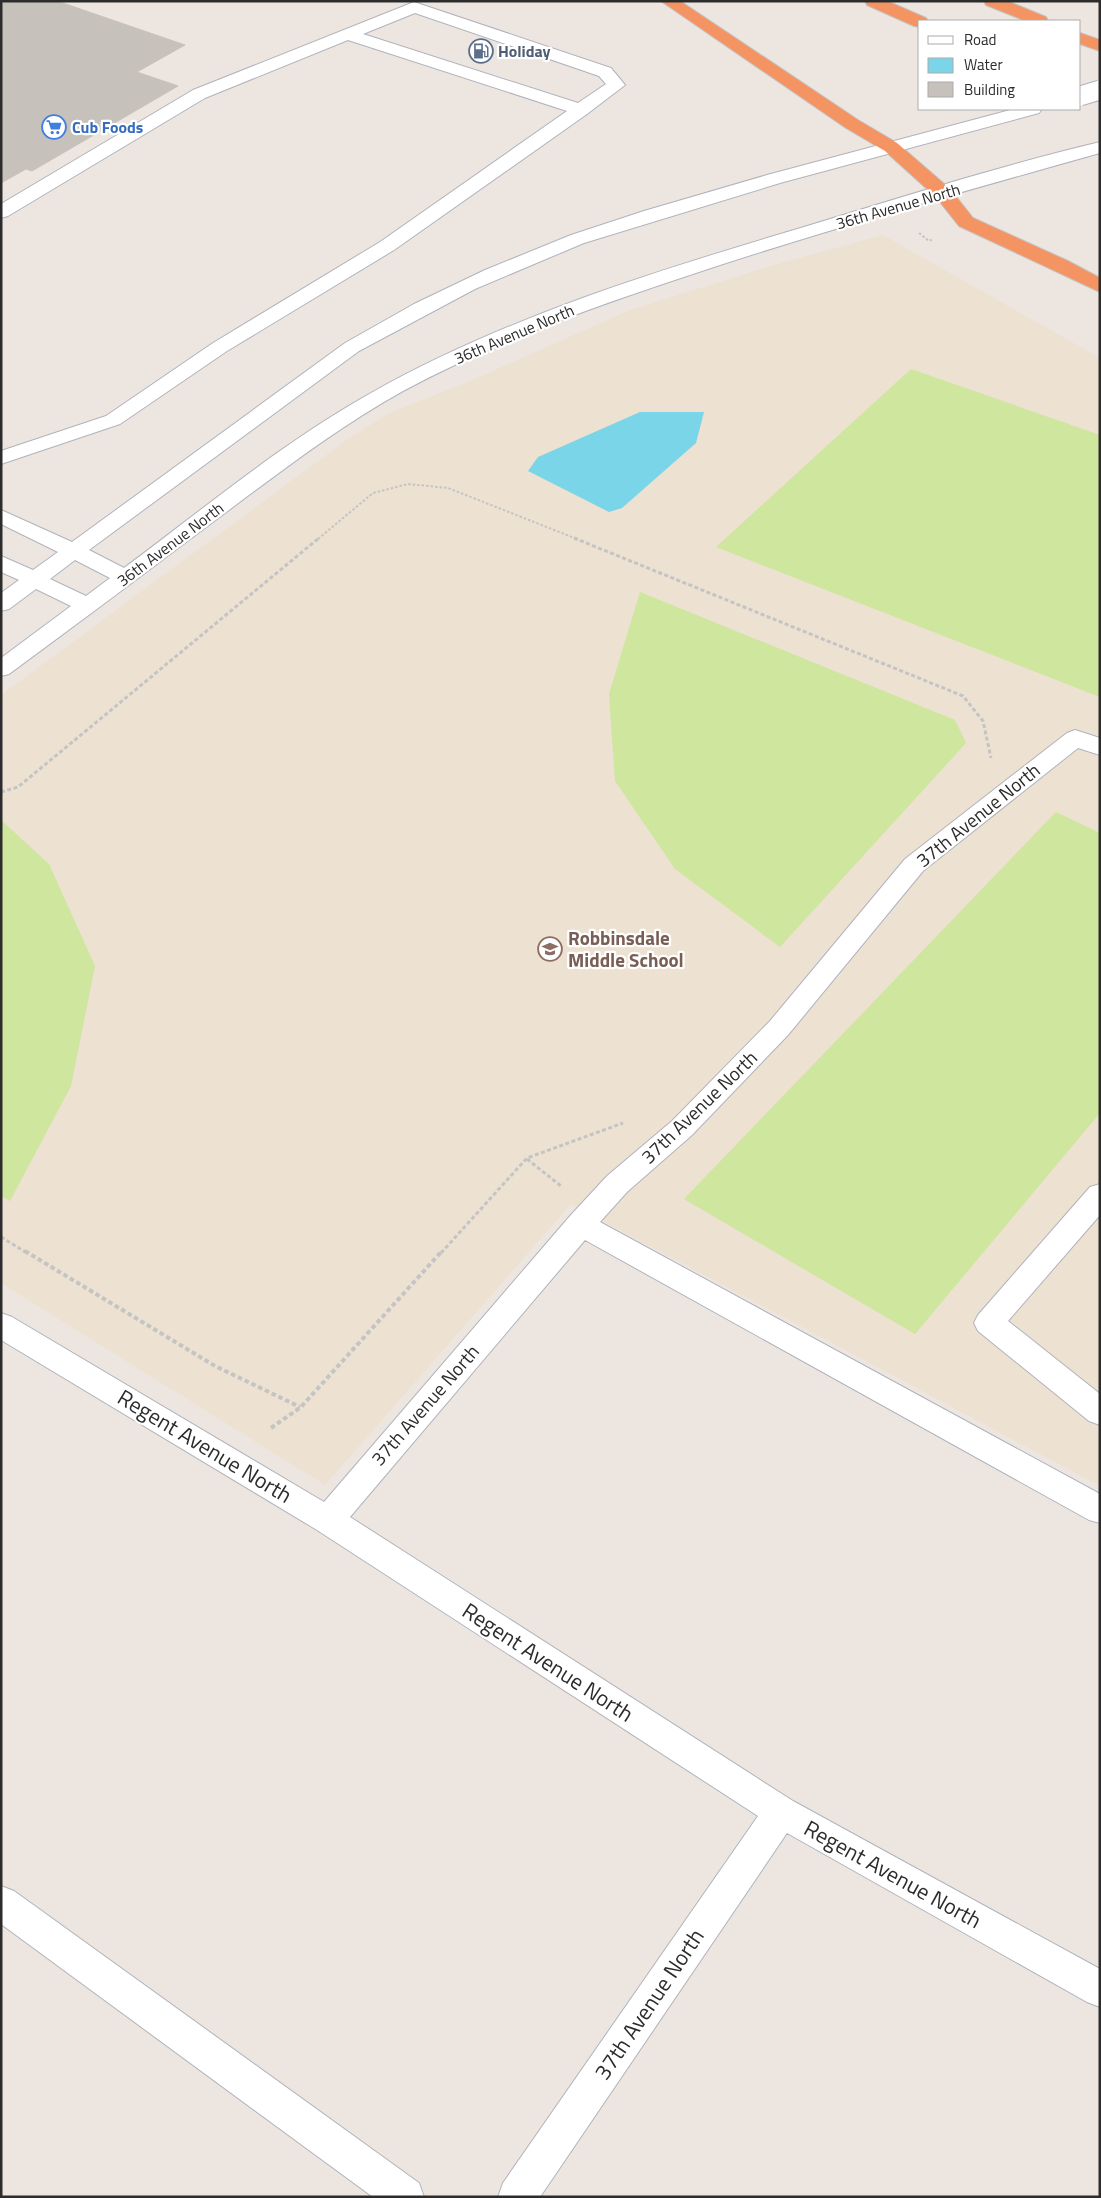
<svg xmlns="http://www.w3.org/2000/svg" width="1101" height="2198" font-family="'Titillium Web',sans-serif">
<rect width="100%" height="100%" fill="#ede6e0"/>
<path fill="#ede1d1" d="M883,235L1100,358V1486L571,1204L325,1485L1,1283V695L348,439L389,413L463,384L630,310L770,266Z"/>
<path fill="#cee69d" d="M911,369L1100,435V697L716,547Z
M640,592L955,720L966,743L780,947L675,869L615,781L609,694Z
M1056,812L1100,833V1113L915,1334L684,1199Z
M1,820L49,864L95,966L71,1086L10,1201L1,1196Z"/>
<path fill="#7ad5e8" d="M640,412H704L696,443L622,508L609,512L528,471L538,457Z"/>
<path fill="#c6c1bb" stroke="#c9c2b9" d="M1,1H57L185,45L137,72L178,86L32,171L26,169L1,183Z"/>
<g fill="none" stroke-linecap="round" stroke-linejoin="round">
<g stroke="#b0b3bc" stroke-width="2">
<path id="minor" d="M414,2L611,68L625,85L587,114L394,250L227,351L120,424L1,464V451L106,416L213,343L380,242L567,111L348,40L205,98L8,216L1,218V204L193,90ZM415,13L599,76L606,84L578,103L363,34Z
M1014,109H1042L1039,113L780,183L584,243L475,289L359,351L89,550L124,568C205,508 283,442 371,393C506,317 656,271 804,227C902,197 1000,166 1100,142V153C972,189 843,225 717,266C610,301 502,338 403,391C338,427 280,472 221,516C150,569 80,622 9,674L1,676V658L71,606L36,589L9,609L1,611V593L19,580L1,572V556L33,570L58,552L1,524V510L72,542L345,343L414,304L485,270L571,235L644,211L767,175ZM75,560L110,578L86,596L50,579Z
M1075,730L1100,738V755L1078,748L923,871L788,1035L692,1135L627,1192L600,1222L1100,1494V1523L1089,1520L585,1240L350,1517L793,1801L1100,1969V2007L1087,2002L787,1833L540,2197H498L503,2183L758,1816L317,1530L1,1340V1313L12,1317L324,1502L570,1216L607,1176L672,1121L770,1021L905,859L1067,733Z
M1100,1184V1215L1008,1321L1100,1394V1425L1089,1421L978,1331L974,1323L978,1315L1090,1187Z
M1,1886L14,1891L419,2183L424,2197H373L1,1924Z"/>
</g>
<g stroke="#c4c4c4" stroke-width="2">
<path id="highway" d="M661,1H680L858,120L897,143L950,189L973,218L1068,261L1100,278V292L959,226L936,197L885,151L846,128Z
M865,1H887L926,18L928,21H920V27L914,26L867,5Z
M984,1H1007L1046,17L1048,21H1026L986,5Z
M1080,33L1100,40V51L1080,44Z"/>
</g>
<path stroke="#c4c4c4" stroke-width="2" stroke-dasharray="2.5 2" stroke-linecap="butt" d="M919,233L929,241L933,239
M318,539L373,493L408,484L448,488L577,539"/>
<path stroke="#c4c4c4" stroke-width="3" stroke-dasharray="4 2.5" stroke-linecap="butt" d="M574,538L963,696L983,721L991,758
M1,792L18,787L319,538
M527,1159L561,1186
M1,1237L27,1253
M441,1253L527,1158L623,1123"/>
<path stroke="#c4c4c4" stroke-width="4" stroke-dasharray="4.5 3" stroke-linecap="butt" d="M25,1251L215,1366L300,1407
M271,1428L301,1407L442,1251"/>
<use href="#minor" fill="#fff" fill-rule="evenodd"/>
<use href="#highway" fill="#f59463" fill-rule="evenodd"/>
<g stroke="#b0b3bc" stroke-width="21" stroke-linecap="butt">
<path id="minor-bridge" d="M1080,96L1100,90"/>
</g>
<use href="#minor-bridge" stroke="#fff" stroke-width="19"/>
</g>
<defs>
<g id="fuel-ring" transform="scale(1.25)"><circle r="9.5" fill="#fff" stroke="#5c6f8a" stroke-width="1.5"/><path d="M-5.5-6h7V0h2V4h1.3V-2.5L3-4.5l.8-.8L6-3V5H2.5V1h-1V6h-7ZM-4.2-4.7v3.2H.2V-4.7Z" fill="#5c6f8a"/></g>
<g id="supermarket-ring" transform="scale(1.25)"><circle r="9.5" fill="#fff" stroke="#3f7fe0" stroke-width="1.5"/><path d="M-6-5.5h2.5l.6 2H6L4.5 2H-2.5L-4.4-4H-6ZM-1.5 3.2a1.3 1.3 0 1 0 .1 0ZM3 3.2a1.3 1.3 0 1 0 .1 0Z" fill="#3f7fe0"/></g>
<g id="school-ring" transform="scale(1.25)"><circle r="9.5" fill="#fff" stroke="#8d6e63" stroke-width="1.5"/><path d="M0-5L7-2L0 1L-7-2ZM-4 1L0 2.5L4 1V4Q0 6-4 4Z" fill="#8d6e63"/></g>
</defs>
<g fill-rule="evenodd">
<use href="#fuel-ring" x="481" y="51"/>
<use href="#supermarket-ring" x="54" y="127"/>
<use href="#school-ring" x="550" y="949"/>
</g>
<g text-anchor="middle" stroke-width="4.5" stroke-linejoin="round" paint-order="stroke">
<g font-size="16" font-weight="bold" fill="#4e5e75" stroke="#fff" text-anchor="start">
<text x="498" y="57">Holiday</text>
</g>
<g font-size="16" font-weight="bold" fill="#366cbe" stroke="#fff" text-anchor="start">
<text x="72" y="133">Cub Foods</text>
</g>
<g font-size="16" fill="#2c2c2c" stroke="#fff">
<text transform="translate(898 206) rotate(-16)" y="6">36th Avenue North</text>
<text transform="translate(514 334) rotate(-23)" y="6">36th Avenue North</text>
<text transform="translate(170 544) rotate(-37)" y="6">36th Avenue North</text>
</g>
<g font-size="19" fill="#2c2c2c" stroke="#fff">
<text transform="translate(978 815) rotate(-39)" y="7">37th Avenue North</text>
<text transform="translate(699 1107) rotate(-44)" y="7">37th Avenue North</text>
<text transform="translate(425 1405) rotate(-49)" y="7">37th Avenue North</text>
</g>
<g font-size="19" font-weight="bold" fill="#785e54" stroke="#fff" text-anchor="start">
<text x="568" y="945">Robbinsdale<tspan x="568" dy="22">Middle School</tspan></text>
</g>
<g font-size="22" fill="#2c2c2c" stroke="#fff">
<text transform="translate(205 1446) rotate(31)" y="8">Regent Avenue North</text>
<text transform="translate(548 1662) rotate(33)" y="8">Regent Avenue North</text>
<text transform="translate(893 1874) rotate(29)" y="8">Regent Avenue North</text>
<text transform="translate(649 2004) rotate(-56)" y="8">37th Avenue North</text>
</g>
</g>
<rect width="1101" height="2198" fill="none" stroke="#2c2c2c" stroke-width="5"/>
<rect x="918" y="20" width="162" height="90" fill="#ffffff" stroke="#ababab"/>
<rect x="928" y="36" width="25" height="8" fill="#ffffff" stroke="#ababab"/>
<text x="964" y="45" font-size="15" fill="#2c2c2c">Road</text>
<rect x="928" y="58" width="25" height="15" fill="#7ad5e8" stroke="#ababab"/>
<text x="964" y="70" font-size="15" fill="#2c2c2c">Water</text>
<rect x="928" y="82" width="25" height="15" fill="#c6c1bb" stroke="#ababab"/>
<text x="964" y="95" font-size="15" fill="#2c2c2c">Building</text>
</svg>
